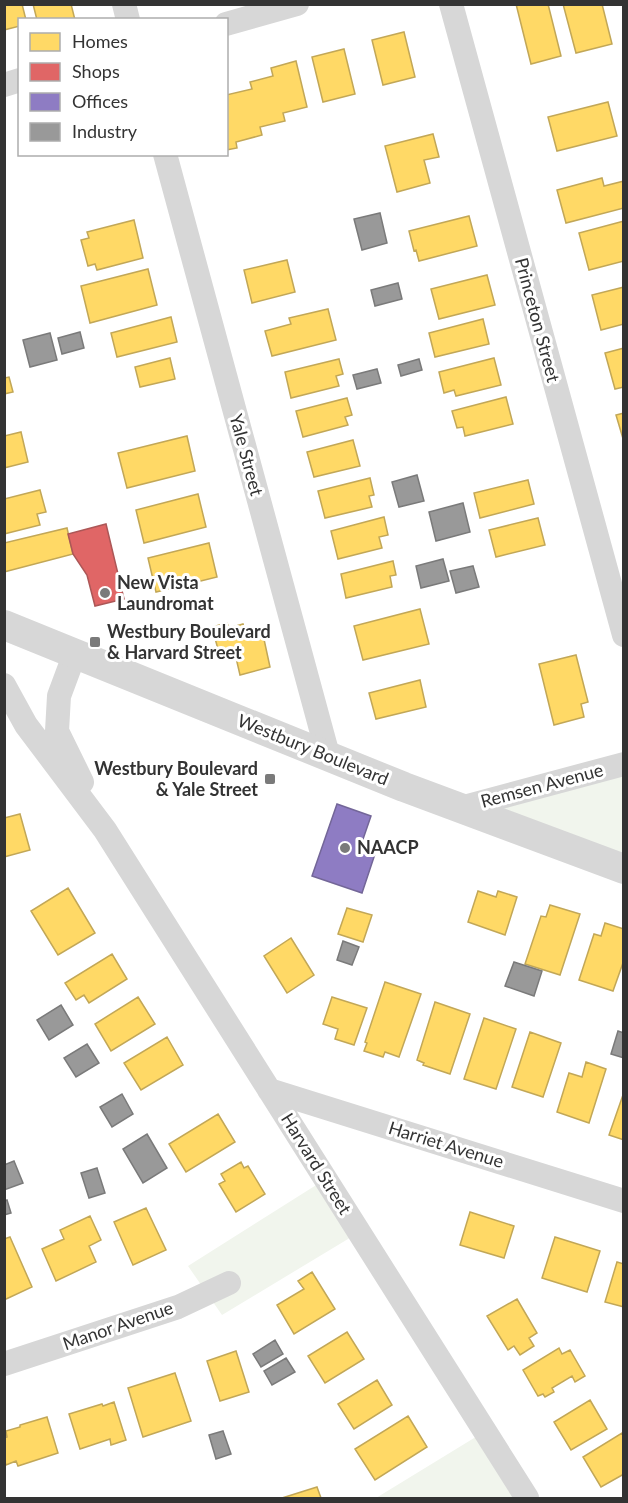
<svg xmlns="http://www.w3.org/2000/svg" width="628" height="1503" font-family="Lato,sans-serif">
<rect width="100%" height="100%" fill="#fff"/>
<path fill="#f1f5ed" d="M623,764V869L460,808Z
M321,1182L353,1236L222,1315L188,1266Z
M479,1435L518,1498H376Z"/>
<path fill="#ffd966" stroke="#c2a757" stroke-width="1.5" d="M4,4H22L26,20H20V26L4,30Z
M33,4H71L75,20H37Z
M516,4H548L561,56L531,64Z
M563,4H602L612,44L576,53Z
M404,32L415,77L383,85L372,40Z
M344,49L355,94L323,102L312,57Z
M296,61L307,107L283,113L285,121L260,127L262,135L236,142L237,148L226,150V95L252,89L250,82L273,76L271,68Z
M608,102L617,136L557,151L548,117Z
M433,134L439,157L424,160L430,183L397,192L385,146Z
M602,178L604,186L624,181V208L566,223L557,190Z
M469,216L477,246L419,261L416,250L414,251L409,231Z
M134,220L143,258L97,270L95,264L88,266L81,240L89,238L87,232Z
M624,221V261L589,270L579,233Z
M287,260L295,292L252,303L244,270Z
M148,269L157,305L90,323L81,286Z
M487,275L495,305L439,319L431,289Z
M624,287V324L601,330L592,295Z
M328,309L336,340L272,356L265,331L291,324L289,318Z
M171,317L177,342L117,357L111,333Z
M483,319L489,344L435,357L429,333Z
M624,348V387L615,389L605,353Z
M170,358L175,379L140,387L135,367Z
M494,358L501,385L456,396L454,390L444,393L439,372Z
M339,359L343,374L336,376L339,386L291,398L285,372Z
M9,377L13,392L4,394V378Z
M506,397L513,424L465,436L463,427L457,428L452,411Z
M347,398L352,415L345,417L348,425L303,437L296,411Z
M624,413V442L616,415Z
M21,432L28,462L4,468V436Z
M187,436L195,471L127,488L118,453Z
M353,440L360,466L314,477L307,452Z
M370,478L374,495L369,496L372,507L325,518L318,491Z
M528,480L534,504L480,518L474,493Z
M40,490L46,512L37,514L40,525L4,534V499Z
M198,494L206,527L144,543L136,510Z
M384,517L388,535L379,537L382,548L338,559L331,531Z
M538,518L545,545L496,557L489,530Z
M67,528L73,554L4,572V543Z
M209,543L217,577L156,592L148,558Z
M393,561L396,575L390,576L392,587L346,598L341,574Z
M420,609L429,644L363,660L354,626Z
M227,623L229,628L243,624L246,634L262,630L270,667L240,675L234,649L219,653L212,627Z
M576,655L588,702L581,704L584,717L554,725L539,664Z
M420,680L426,707L376,719L369,693Z
M20,814L30,850L4,857V818Z
M68,888L95,933L58,955L31,911Z
M478,891L496,897L498,891L517,897L505,935L468,922Z
M550,905L580,914L560,975L525,964L541,916L546,917Z
M347,908L372,915L363,942L338,934Z
M605,923L624,929V960L613,991L579,980L594,934L601,936Z
M291,938L314,975L287,993L264,956Z
M112,954L127,979L89,1003L84,995L76,1000L65,983Z
M385,982L421,994L399,1057L385,1052L383,1057L364,1051L367,1043L365,1042Z
M138,997L155,1024L111,1051L95,1024Z
M332,997L367,1008L354,1045L335,1039L338,1029L323,1024Z
M435,1002L470,1014L450,1074L423,1065L424,1063L417,1060Z
M484,1018L516,1029L496,1089L464,1079Z
M530,1032L561,1043L543,1097L512,1087Z
M167,1037L183,1065L141,1090L124,1063Z
M586,1062L606,1069L589,1123L557,1112L569,1073L582,1077Z
M624,1092V1140L609,1135Z
M218,1114L235,1142L186,1172L169,1144Z
M241,1162L244,1168L248,1166L265,1194L236,1212L219,1184L225,1181L221,1174Z
M146,1208L166,1250L133,1265L114,1222Z
M470,1212L514,1226L504,1258L460,1245Z
M90,1216L101,1240L89,1246L96,1262L56,1281L42,1249L64,1239L60,1230Z
M10,1237L32,1287L4,1300V1239Z
M555,1237L600,1251L587,1292L542,1278Z
M617,1262L624,1264V1307L605,1302Z
M312,1272L335,1309L294,1334L277,1305L304,1289L298,1281Z
M517,1299L537,1333L529,1338L534,1346L520,1355L514,1346L508,1350L487,1316Z
M347,1332L364,1359L325,1383L308,1356Z
M559,1348L562,1354L570,1350L585,1376L575,1382L572,1376L552,1388L554,1392L545,1397L543,1394L538,1396L523,1370Z
M236,1351L249,1392L220,1401L207,1361Z
M175,1373L191,1421L143,1437L128,1388Z
M377,1380L392,1405L354,1429L338,1404Z
M590,1400L607,1429L571,1450L554,1422Z
M114,1402L126,1440L111,1445L110,1439L80,1449L69,1414L102,1404L103,1406Z
M408,1416L427,1447L375,1480L355,1449Z
M47,1417L58,1453L18,1466L16,1461L6,1465L4,1459V1438L7,1437L6,1431L20,1427V1425Z
M622,1433L624,1436V1474L601,1487L583,1457Z
M317,1487L321,1498H282Z"/>
<path fill="#e06666" stroke="#ac5757" stroke-width="1.5" d="M106,524L124,599L95,606L87,575L73,554L68,534Z"/>
<path fill="#8e7cc3" stroke="#736698" stroke-width="1.5" d="M337,804L371,816L361,845L376,851L362,893L312,876Z"/>
<path fill="#999" stroke="#7a7a7a" stroke-width="1.5" d="M380,213L387,243L362,250L354,219Z
M398,283L402,299L375,306L371,290Z
M80,332L84,348L62,354L58,338Z
M50,333L57,360L30,367L23,340Z
M419,359L422,370L401,376L398,365Z
M377,369L381,383L357,389L353,375Z
M417,475L424,501L399,507L392,482Z
M463,503L470,532L436,541L429,512Z
M443,559L449,581L421,588L416,566Z
M473,566L479,587L456,593L450,571Z
M343,941L359,947L352,965L337,960Z
M514,962L542,971L534,996L505,986Z
M61,1005L73,1025L49,1040L37,1020Z
M618,1031L624,1033V1058L611,1054Z
M87,1044L99,1063L76,1077L64,1058Z
M122,1094L133,1114L112,1127L100,1107Z
M147,1134L167,1168L143,1183L123,1149Z
M14,1161L23,1183L4,1190V1165Z
M97,1168L105,1193L89,1198L81,1173Z
M7,1200L11,1213L4,1215V1201Z
M275,1340L283,1354L261,1367L253,1354Z
M286,1358L295,1372L272,1385L264,1371Z
M223,1431L231,1454L216,1459L209,1435Z"/>
<g fill="none" stroke-linecap="round" stroke-linejoin="round">
<path stroke="#d7d7d7" stroke-width="24" d="M124,4L128,20
M451,4L624,635
M226,24L297,4
M4,85L20,80
M165,154L328,755
M75,653L59,696L57,731L82,782
M4,685L26,725L105,830L527,1498
M460,808L624,764
M269,1090L624,1201
M4,1364L178,1307L229,1283"/>
<path stroke="#d7d7d7" stroke-width="30" d="M4,625L404,787L624,869"/>
</g>
<g fill="#7a7a7a" stroke="#fff" stroke-width="2">
<circle cx="105" cy="593" r="6"/>
<rect x="89" y="636" width="12" height="12" rx="3"/>
<rect x="264" y="773" width="12" height="12" rx="3"/>
<circle cx="345" cy="848" r="6"/>
</g>
<g text-anchor="middle" stroke-width="6" stroke-linejoin="round" paint-order="stroke">
<g font-size="18" fill="#333" stroke="#fff">
<text transform="translate(537 320) rotate(75)" y="6">Princeton Street</text>
<text transform="translate(246 455) rotate(75)" y="6">Yale Street</text>
<text transform="translate(313 750) rotate(22)" y="6">Westbury Boulevard</text>
<text transform="translate(542 786) rotate(-15)" y="6">Remsen Avenue</text>
<text transform="translate(446 1145) rotate(17)" y="6">Harriet Avenue</text>
<text transform="translate(316 1164) rotate(58)" y="6">Harvard Street</text>
<text transform="translate(118 1326) rotate(-19)" y="6">Manor Avenue</text>
</g>
<g font-size="18" font-weight="bold" fill="#333" stroke="#fff" text-anchor="start">
<text x="117" y="589">New Vista<tspan x="117" dy="21">Laundromat</tspan></text>
<text x="107" y="638">Westbury Boulevard<tspan x="107" dy="21">&amp; Harvard Street</tspan></text>
<text x="258" y="775" text-anchor="end">Westbury Boulevard<tspan x="258" dy="21">&amp; Yale Street</tspan></text>
<text x="357" y="854">NAACP</text>
</g>
</g>
<rect width="628" height="1503" fill="none" stroke="#333333" stroke-width="12"/>
<rect x="18" y="18" width="210" height="138" fill="#ffffff" stroke="#adadad" stroke-width="1.5"/>
<rect x="30" y="33" width="30" height="18" fill="#ffd966" stroke="#adadad" stroke-width="1.5"/>
<text x="72" y="48" font-size="18" fill="#333333">Homes</text>
<rect x="30" y="63" width="30" height="18" fill="#e06666" stroke="#adadad" stroke-width="1.5"/>
<text x="72" y="78" font-size="18" fill="#333333">Shops</text>
<rect x="30" y="93" width="30" height="18" fill="#8e7cc3" stroke="#adadad" stroke-width="1.5"/>
<text x="72" y="108" font-size="18" fill="#333333">Offices</text>
<rect x="30" y="123" width="30" height="18" fill="#999999" stroke="#adadad" stroke-width="1.5"/>
<text x="72" y="138" font-size="18" fill="#333333">Industry</text>
</svg>
